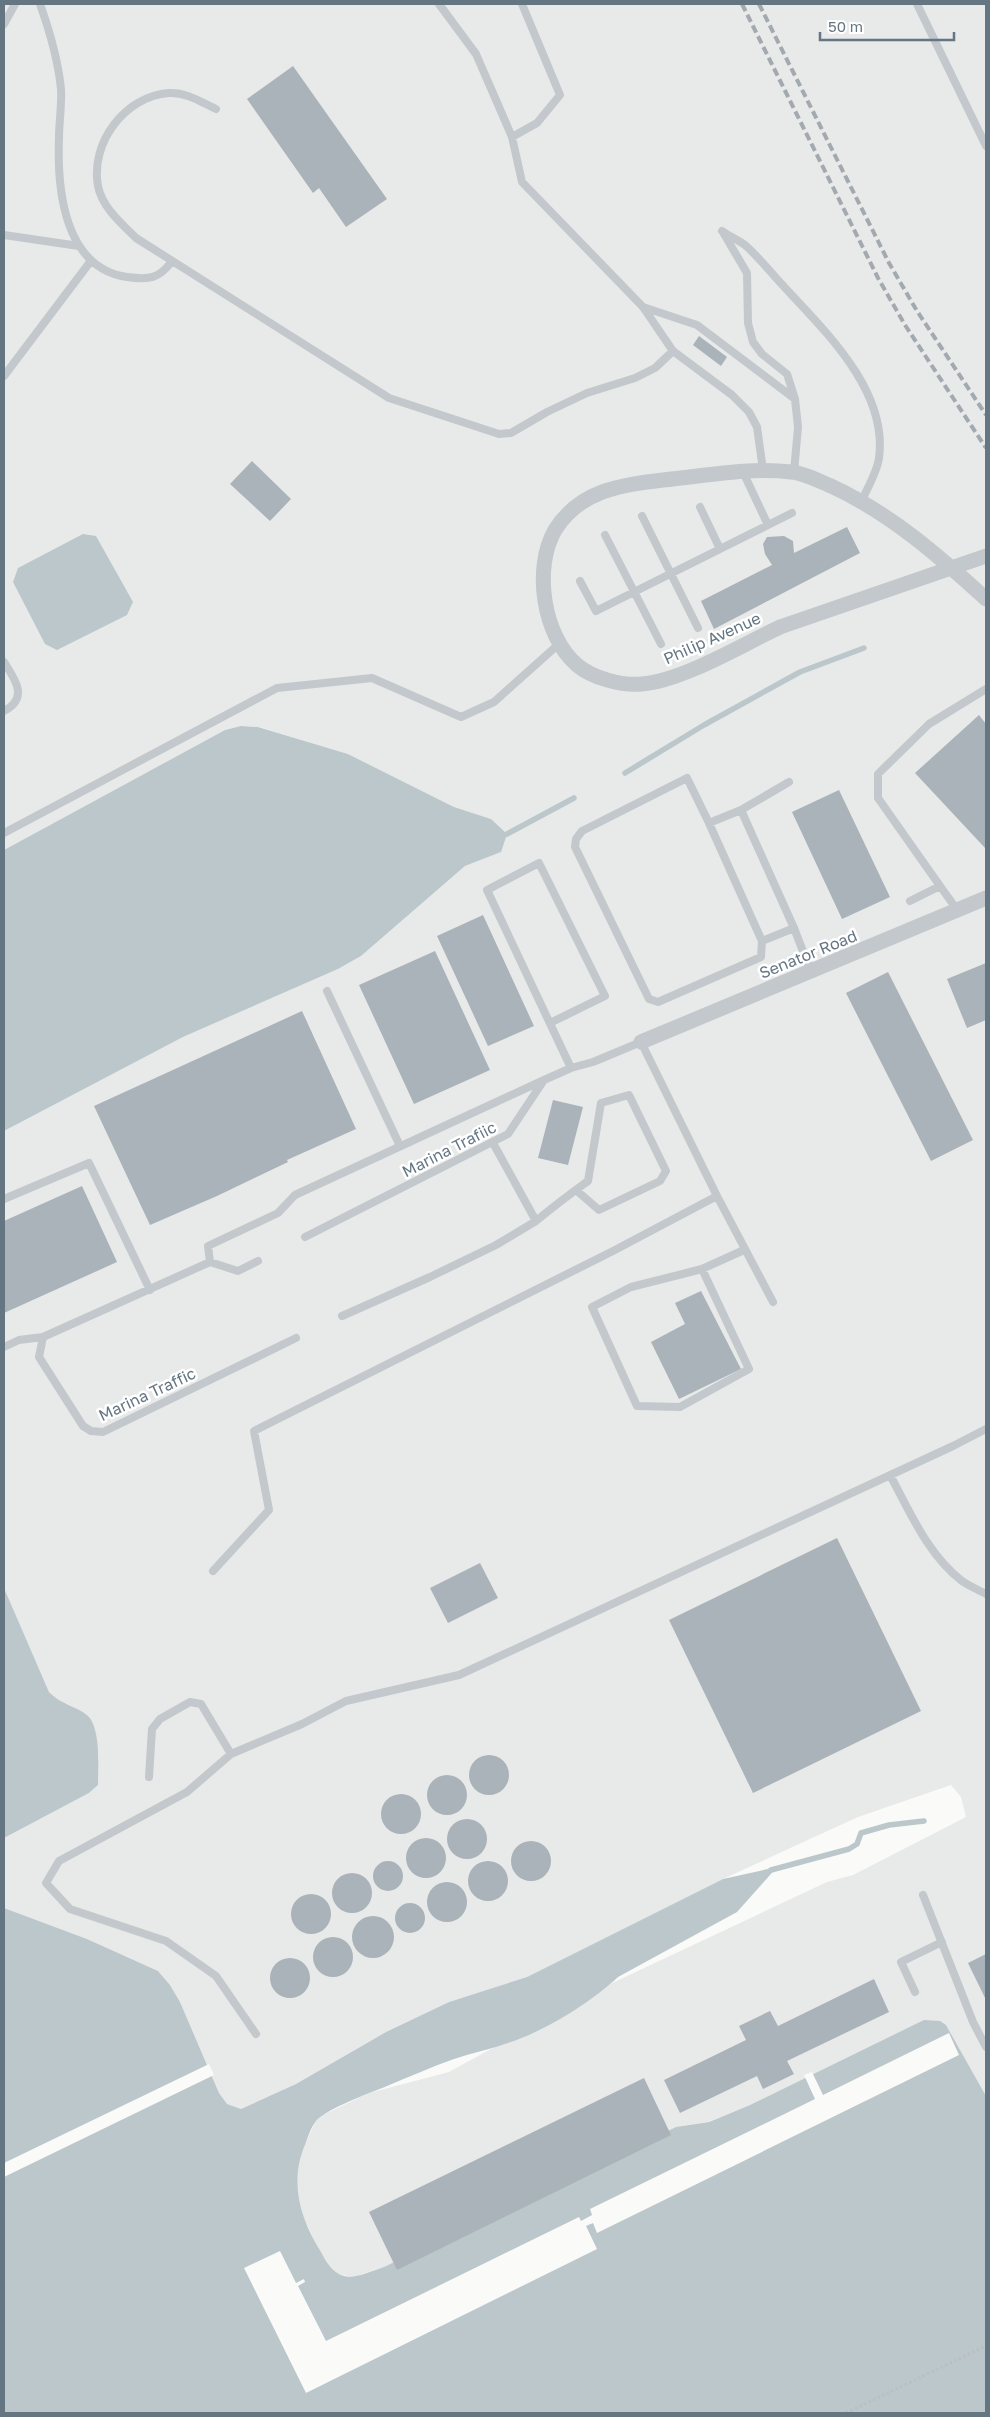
<svg xmlns="http://www.w3.org/2000/svg" width="990" height="2417" font-family="'Golos Text',sans-serif">
<rect width="100%" height="100%" fill="#fafaf8"/>
<path fill="#e8e9e9" d="M4,4H986V2096L946,2025L708,2122L676,2127L384,2267L353,2277L337,2274L329,2265L317,2246L302,2215L297,2194V2171L302,2152L315,2122L323,2115L369,2093L449,2072L608,1985L827,1882L853,1875L966,1817L961,1797L951,1785L858,1817L723,1879L527,1977L449,2002L386,2032L296,2084L241,2109L227,2104L219,2093L180,2002L170,1985L158,1971L87,1939L4,1908V1838L89,1793L98,1785L95,1729L88,1716L59,1702L49,1692L4,1588V1131L183,1037L338,969L361,956L465,866L501,852L491,819L454,807L348,754L259,727L241,726L225,730L4,850Z"/>
<path fill="#bbc7cb" d="M83,534L96,536L133,602L127,615L57,650L45,644L13,582L18,568Z
M241,726L258,727L348,754L454,807L491,819L507,834L501,852L465,866L361,956L338,969L183,1037L4,1131V850L225,730Z
M4,1588L49,1692C63,1706 79,1707 88,1716C101,1729 98,1767 98,1785L89,1793L4,1838Z
M777,1867L737,1912L618,1977C590,2003 545,2031 508,2043C491,2049 472,2053 454,2059C431,2067 409,2077 387,2086C370,2093 328,2108 316,2121C311,2127 308,2137 305,2145C289,2182 300,2219 321,2252C326,2261 332,2273 344,2276C356,2279 371,2271 384,2267L676,2127L709,2122L750,2105L924,2020L940,2021L946,2025L986,2096V2413H4V1908L87,1939L158,1971L170,1985L180,2002L219,2093L227,2104L241,2109L296,2084L386,2032L449,2002L527,1977L723,1879Z"/>
<path fill="#fafaf8" d="M949,2033L959,2055L597,2233L593,2223L586,2226L597,2249L306,2393L244,2268L280,2251L296,2283L304,2279L305,2282L298,2286L326,2341L579,2217L581,2221L592,2215L590,2209L815,2099L804,2075L812,2072L823,2095Z
M209,2064L214,2075L4,2177V2163Z"/>
<g fill="none" stroke-linecap="round" stroke-linejoin="round">
<path stroke="#bbc7cb" stroke-width="5.5" d="M625,773L704,725L800,672L864,648
M507,834L574,798
M771,1870L849,1849L857,1844L861,1833L889,1825L924,1821"/>
</g>
<path fill="#aab3b9" d="M293,66L387,199L346,227L319,188L313,193L247,99Z
M699,336L727,357L721,366L693,345Z
M252,461L291,499L270,521L230,484Z
M847,527L860,553L714,629L701,601L772,565L765,554L763,544L767,537L784,536L793,541L794,553Z
M979,715L986,724V849L915,773Z
M839,790L890,897L842,919L792,812Z
M483,915L534,1026L488,1046L437,936Z
M435,951L490,1070L414,1104L359,985Z
M986,963V1020L967,1028L947,979Z
M888,972L973,1140L931,1161L846,993Z
M302,1011L356,1129L287,1160L288,1162L217,1196L150,1225L94,1106Z
M553,1100L583,1107L568,1165L538,1158Z
M82,1186L117,1262L4,1313V1221Z
M701,1291L741,1369L679,1399L651,1342L685,1324L675,1303Z
M837,1538L921,1711L753,1793L669,1620Z
M480,1563L498,1598L448,1623L430,1588Z
M469 1775a20 20 0 1 1 40 0a20 20 0 1 1-40 0Z
M427 1795a20 20 0 1 1 40 0a20 20 0 1 1-40 0Z
M381 1814a20 20 0 1 1 40 0a20 20 0 1 1-40 0Z
M447 1839a20 20 0 1 1 40 0a20 20 0 1 1-40 0Z
M406 1858a20 20 0 1 1 40 0a20 20 0 1 1-40 0Z
M511 1861a20 20 0 1 1 40 0a20 20 0 1 1-40 0Z
M468 1881a20 20 0 1 1 40 0a20 20 0 1 1-40 0Z
M373 1876a15 15 0 1 1 30 0a15 15 0 1 1-30 0Z
M332 1893a20 20 0 1 1 40 0a20 20 0 1 1-40 0Z
M427 1902a20 20 0 1 1 40 0a20 20 0 1 1-40 0Z
M291 1914a20 20 0 1 1 40 0a20 20 0 1 1-40 0Z
M395 1918a15 15 0 1 1 30 0a15 15 0 1 1-30 0Z
M352 1937a21 21 0 1 1 42 0a21 21 0 1 1-42 0Z
M313 1957a20 20 0 1 1 40 0a20 20 0 1 1-40 0Z
M986,1954V2000L968,1963Z
M270 1978a20 20 0 1 1 40 0a20 20 0 1 1-40 0Z
M874,1979L889,2012L787,2061L794,2074L763,2089L757,2076L680,2113L664,2080L746,2040L739,2026L770,2011L778,2026Z
M644,2078L671,2135L397,2270L369,2212Z"/>
<g fill="none" stroke-linecap="round" stroke-linejoin="round">
<path stroke="#bbbfc2" stroke-width="3" stroke-dasharray="2.5 2.5" stroke-linecap="butt" d="M846,2413L986,2346"/>
<path stroke="#c3c8cc" stroke-width="8" d="M40,4C50,32 58,59 61,89C62,105 59,122 59,138C57,189 64,268 127,277C149,280 159,279 172,261
M439,4L476,54L512,137L522,182L643,307L673,351L732,395L749,412L757,427L763,470
M917,4L986,146
M4,24L15,4
M216,109C201,102 186,92 169,93C125,96 90,143 98,186C102,207 121,223 136,238L389,398L499,434L511,433L547,412L587,393L635,378L655,368L673,351
M512,137L537,123L560,95L522,4
M722,231C729,236 738,240 745,245C761,259 774,277 789,292C829,335 888,393 879,458C877,472 868,487 862,500
M724,234L747,273L748,323L753,342L762,354L787,374L795,399
M4,235L79,246
M643,307L697,325L795,399L798,427L794,472
M4,376L90,262
M743,472L768,525L792,513
M700,507L720,549
M642,516L698,628
M605,535L661,644
M580,581L596,611L768,525
M4,662C15,679 29,698 4,711
M741,810L794,928L811,972
M709,823L762,941L794,928
M4,833L277,688L372,678L461,717L494,702L560,643
M940,886L878,798V774L929,724L986,689
M910,901L940,886L958,911
M762,941L761,957L658,1002L649,999L575,847L576,839L582,831L687,778L709,823L741,810L789,782
M327,991L400,1146
M550,1023L605,996L539,863L487,890L571,1068
M493,1143L536,1221C553,1207 570,1194 588,1181L601,1103L629,1095L666,1171L660,1181L599,1210L576,1190
M717,1196L773,1302
M4,1199L89,1163L150,1290
M258,1261L238,1271L210,1262L43,1337L39,1357L83,1426L91,1431L103,1432L296,1338
M210,1262L208,1246L278,1213L295,1195L544,1080
M702,1269L749,1369L680,1407L637,1406L592,1307L631,1287Z
M702,1269L744,1250
M342,1316L430,1277L496,1245L536,1221
M4,1347L19,1340L43,1337
M890,1475C910,1512 928,1555 962,1581C969,1586 979,1590 986,1594
M213,1571L269,1510L254,1431L613,1251L717,1196L641,1042L593,1062L571,1068L544,1080L508,1134L305,1237
M231,1754L187,1792L59,1861L46,1883L70,1909L166,1941L216,1976L256,2034
M149,1777L152,1729L160,1719L190,1702L201,1704L231,1754L302,1724L346,1701L459,1675L953,1446L986,1429
M923,1895L973,2022L986,2047
M915,1992L901,1962L942,1942"/>
<path stroke="#c3c8cc" stroke-width="15" d="M780,627C742,645 682,681 642,684C622,686 592,678 577,665C543,636 533,568 555,530C580,490 621,485 663,480C705,476 749,467 791,472C804,473 819,481 831,486C890,513 939,556 986,599
M641,1042L986,898"/>
<path stroke="#a2aab0" stroke-width="4" stroke-dasharray="8 4" stroke-linecap="butt" d="M742,4L878,278L905,325L986,448
M759,4L889,263L917,311L986,415"/>
<path stroke="#c3c8cc" stroke-width="15" d="M780,627L986,556"/>
</g>
<g text-anchor="middle" stroke-width="5" stroke-linejoin="round" paint-order="stroke">
<g font-size="16" fill="#657683" stroke="#fff">
<text transform="translate(712 638) rotate(-24)" y="6">Philip Avenue</text>
<text transform="translate(808 954) rotate(-22)" y="6">Senator Road</text>
<text transform="translate(449 1149) rotate(-27)" y="6">Marina Trafiic</text>
<text transform="translate(147 1394) rotate(-25)" y="6">Marina Traffic</text>
</g>
</g>
<rect width="990" height="2417" fill="none" stroke="#657683" stroke-width="10"/>
<path d="M820 32v8h134v-8" fill="none" stroke="#657683" stroke-width="2.5"/>
<text x="828" y="32" font-size="15" fill="#657683" stroke="#ffffff" stroke-width="4" paint-order="stroke">50 m</text>
</svg>
